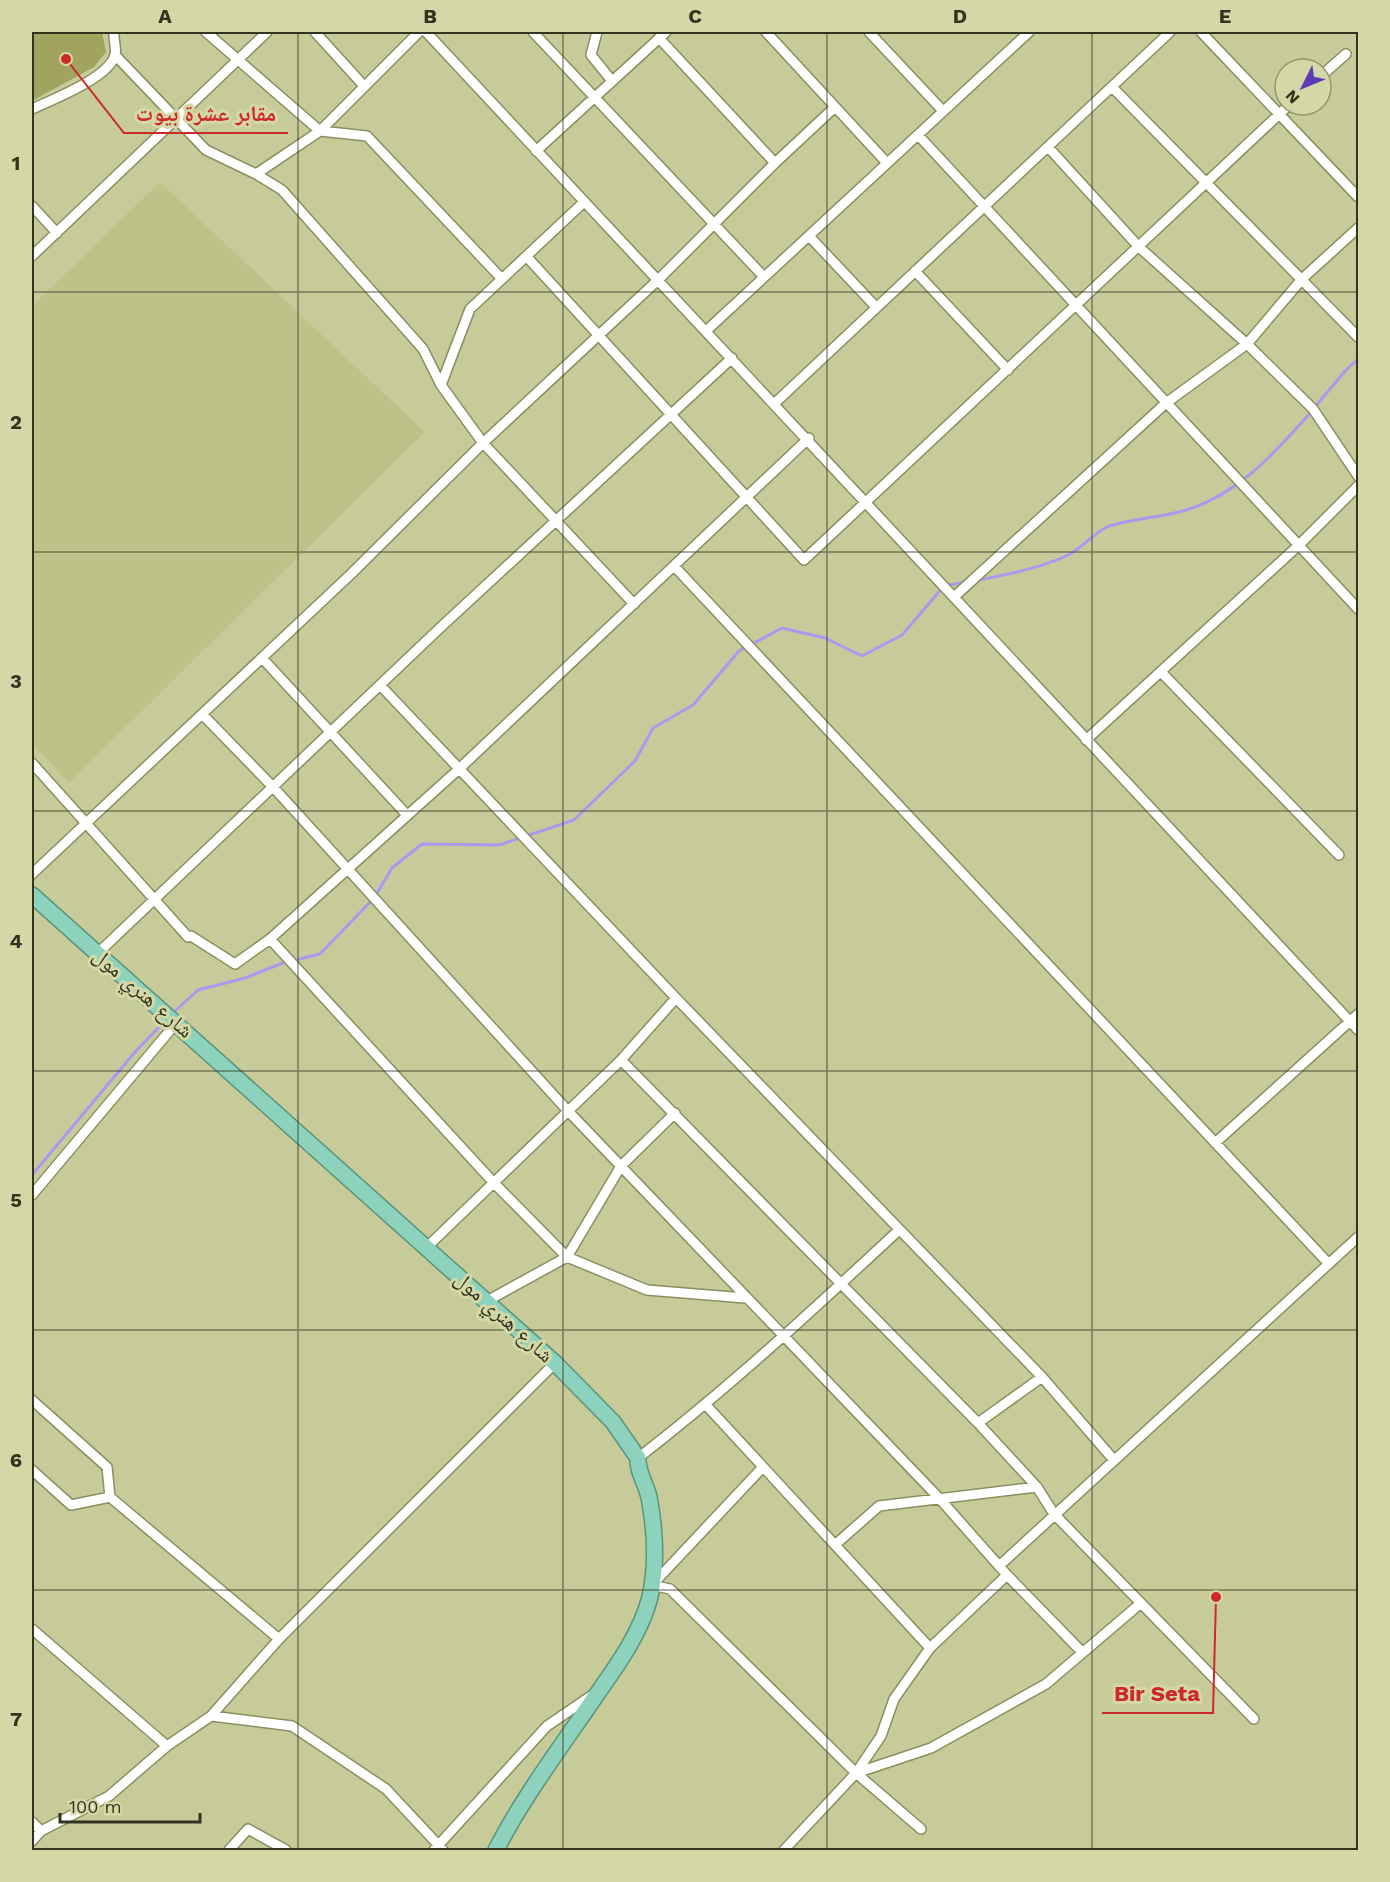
<svg xmlns="http://www.w3.org/2000/svg" width="1390" height="1882" font-family="'Work Sans','Noto Naskh Arabic',sans-serif">
<rect width="100%" height="100%" fill="#c7cb99"/>
<path fill="#bec289" d="M160,182L425,432L69,783L32,743V306Z"/>
<path fill="#a1a45f" d="M32,32H102L106,52L94,67L32,101Z"/>
<g fill="none" stroke-linecap="round" stroke-linejoin="round">
<path stroke="#a99aef" stroke-width="3" d="M1315,407L1345,371L1358,359
M978,580C1006,575 1045,567 1070,554C1083,547 1094,533 1107,527C1129,519 1156,518 1179,512C1235,498 1274,454 1311,412
M299,959L320,954L374,898L392,868L422,844L499,845L574,820L635,761L653,728L693,705L739,651L782,628L825,638L862,656L902,635L944,586L966,582
M176,1010L198,990L245,978L283,963
M32,1175L135,1052L163,1023"/>
<g stroke="#8b8e5f" stroke-width="12">
<path id="minor" d="M206,32L320,131L367,136L502,279
M315,32L364,86
M426,32L1358,1030
M533,32L764,277
M597,32L591,55L612,81
M766,32L887,163
M869,32L943,111
M1201,32L1358,197
M659,38L775,163
M115,55L206,150L256,174L282,190L423,349L441,385L483,443L634,604
M1321,76L1346,54
M1112,87L1358,337
M32,109C51,100 109,78 115,55C117,49 113,39 114,32
M918,135L1358,609
M1048,147L1139,247L1247,344L1313,409L1358,476
M536,151L666,32
M256,174L320,131L419,32
M32,206L57,233
M809,236L876,307
M32,256L267,32
M527,257L804,560L1289,105
M915,271L1008,370
M706,331L1029,32
M441,385L470,309L584,202
M775,403L1170,32
M674,566L1329,1264
M954,597L1166,403L1247,344L1302,279L1358,228
M262,658L407,815
M1161,672L1339,855
M380,685L676,998L1042,1377L1113,1459
M202,714L273,787L568,1111L939,1498L1007,1575L1082,1652
M1086,740L1299,545L1358,486
M32,763L188,937L191,936L235,964L270,939L459,769L809,438
M32,874L351,574L483,443L658,280L775,163L835,107
M270,939L494,1183L567,1257L647,1290L745,1298
M98,953L442,626L732,358
M621,1060L978,1423L1037,1487L1054,1514L1254,1719
M1215,1143L1358,1014
M32,1195L177,1022
M426,1248L621,1060L676,998
M487,1301L567,1257L621,1166L675,1113
M32,1400L107,1467L110,1497
M706,1405L930,1648
M978,1423L1042,1377
M638,1458C730,1387 814,1309 899,1230
M32,1470L71,1505L110,1497L279,1639
M836,1544L879,1506L1037,1487
M999,1566L1358,1237
M653,1584L762,1468
M651,1585L670,1589L856,1773L921,1829
M32,1629L167,1746
M211,1716L292,1726L386,1789L443,1850
M856,1773L931,1748L1046,1684L1141,1603
M32,1822L41,1831
M32,1841L41,1831L109,1796L167,1746L211,1716L279,1639L555,1363
M229,1850L248,1829L286,1850
M434,1850L547,1726L591,1696
M784,1850L856,1773L881,1736L894,1699L930,1648L1007,1575"/>
</g>
<g stroke="#5a947b" stroke-width="18">
<path id="trunk" d="M32,895L555,1363L613,1422L638,1458C637,1471 646,1484 649,1497C655,1529 657,1565 650,1597C641,1633 616,1667 595,1697C561,1747 523,1797 496,1850"/>
</g>
<use href="#minor" stroke="#fff" stroke-width="9"/>
<use href="#trunk" stroke="#8cd2bc" stroke-width="15"/>
</g>
<path fill="none" stroke="#333420" stroke-width="1.5" stroke-opacity="0.55" d="M298,32V1850M563,32V1850M827,32V1850M1092,32V1850M32,292H1358M32,552H1358M32,811H1358M32,1071H1358M32,1330H1358M32,1590H1358"/>
<g text-anchor="middle" stroke-width="6" stroke-linejoin="round" paint-order="stroke">
<g font-size="21" fill="#333420" stroke="#d4d8a6">
<text transform="translate(143 993) rotate(41)" y="7">شارع هنري مول</text>
<text transform="translate(504 1317) rotate(42)" y="7">شارع هنري مول</text>
</g>
</g>
<path fill="none" stroke="#ce2928" stroke-width="2" d="M66 59L124 133H288M1216 1597L1213 1713H1102"/>
<g fill="#ce2928" stroke="#d4d8a6" stroke-width="2">
<circle cx="66" cy="59" r="6"/>
<circle cx="1216" cy="1597" r="6"/>
</g>
<g font-size="22" text-anchor="middle" font-weight="bold" fill="#ce2928" stroke="#d4d8a6" stroke-width="6" stroke-linejoin="round" paint-order="stroke">
<text x="206" y="121">مقابر عشرة بيوت</text>
<text x="1157" y="1701">Bir Seta</text>
</g>
<rect width="1390" height="1882" fill="none" stroke="#d4d8a6" stroke-width="66"/>
<g transform="translate(1303 87) rotate(227)"><circle r="28" fill="#d4d8a6" stroke="#949670" stroke-width="1.5"/>
<path d="M0-4.5L10 22L0 15L-10 22Z" fill="#5e3bb3"/>
<text y="-9" font-size="16" font-weight="bold" text-anchor="middle" fill="#333420">N</text>
</g>
<path d="M60 1813v9h140v-9" fill="none" stroke="#333420" stroke-width="3"/>
<text x="69" y="1813" font-size="18" fill="#333420" stroke="#d4d8a6" stroke-width="4.5" paint-order="stroke">100 m</text>
<rect x="33" y="33" width="1324" height="1816" fill="none" stroke="#333420" stroke-width="2"/>
<g font-size="20" text-anchor="middle" font-weight="bold" fill="#333420">
<text x="165" y="23">A</text>
<text x="430" y="23">B</text>
<text x="695" y="23">C</text>
<text x="960" y="23">D</text>
<text x="1225" y="23">E</text>
<text x="16" y="170">1</text>
<text x="16" y="429">2</text>
<text x="16" y="688">3</text>
<text x="16" y="948">4</text>
<text x="16" y="1207">5</text>
<text x="16" y="1467">6</text>
<text x="16" y="1726">7</text>
</g>
</svg>
